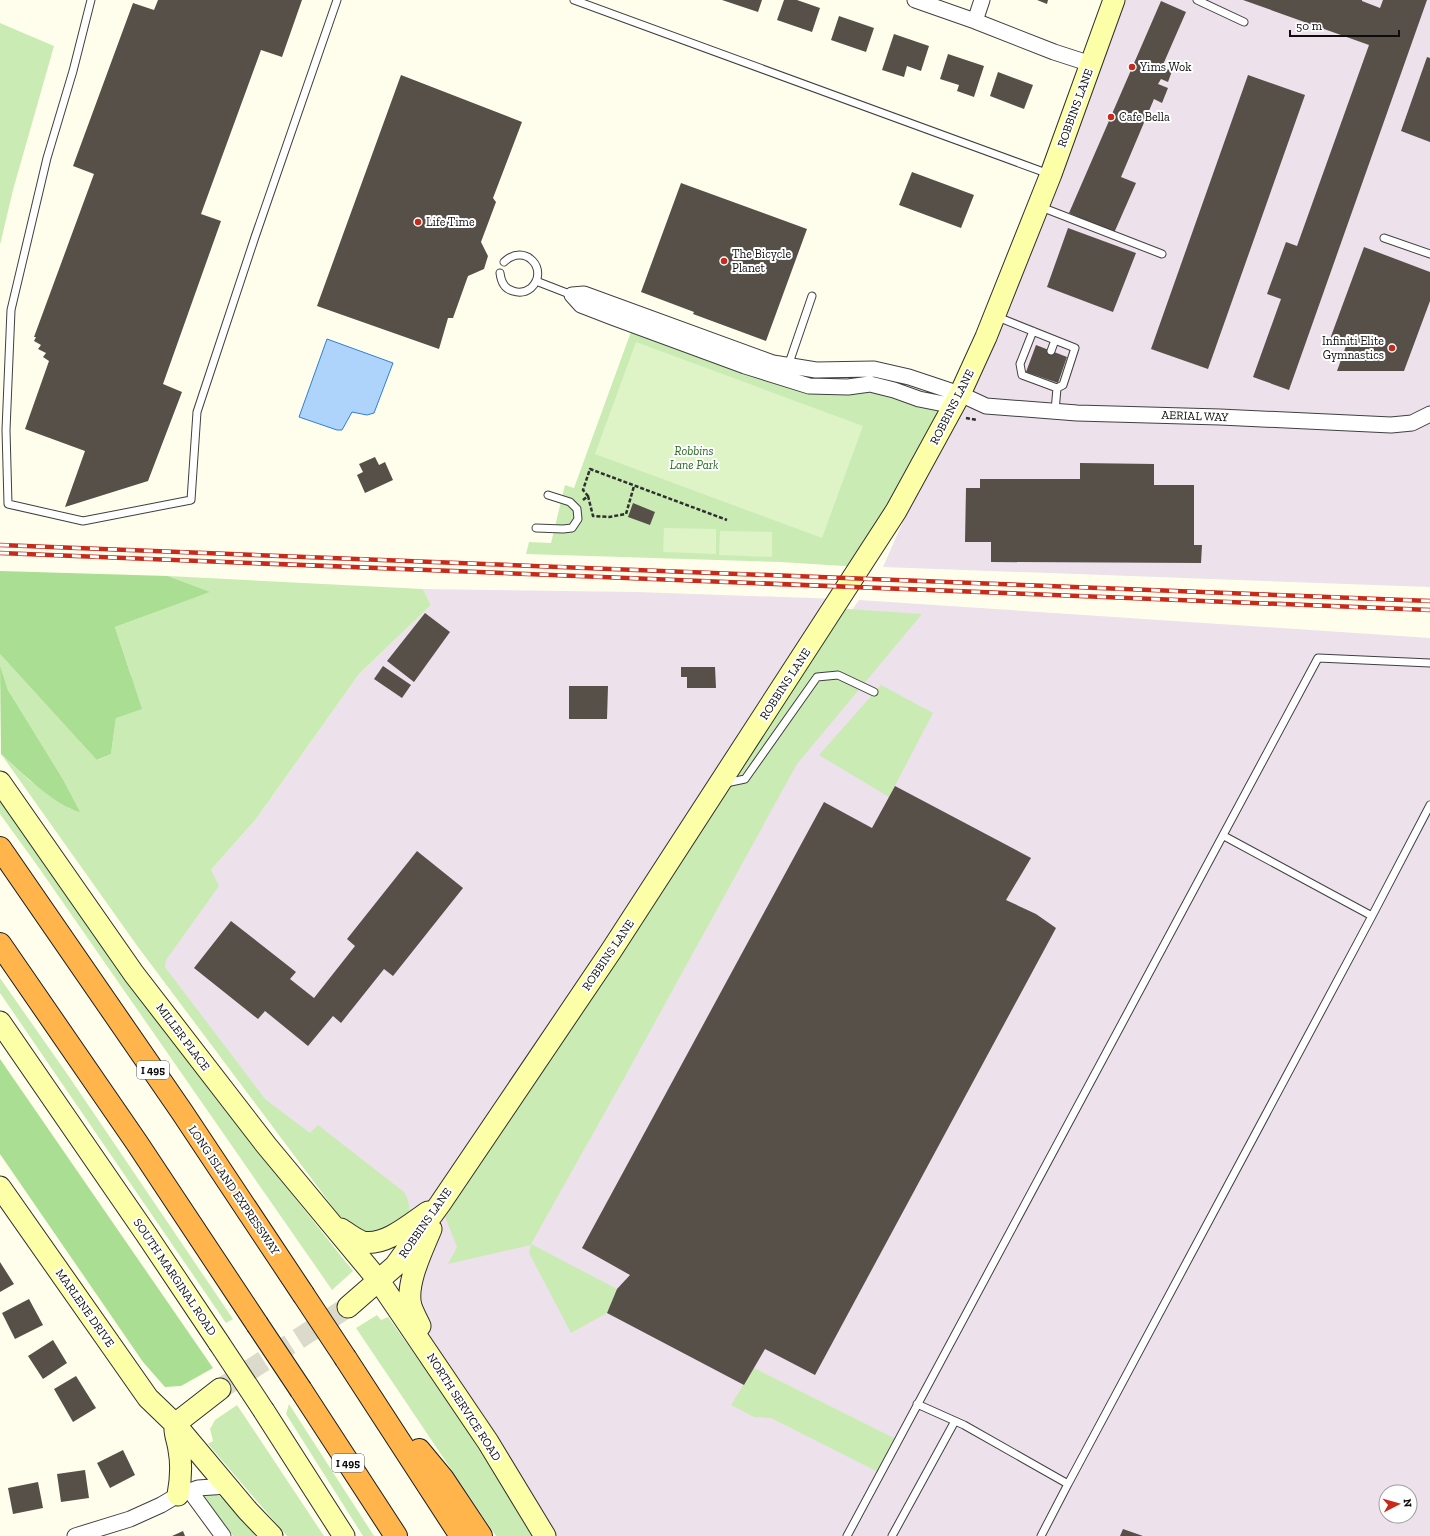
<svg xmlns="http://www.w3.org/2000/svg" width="1430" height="1536" font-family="'Zilla Slab',serif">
<rect width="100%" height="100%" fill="#fffeed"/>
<path fill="#ede1ec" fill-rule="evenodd" d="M1114,0H1430V587L883,567L977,354Z
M423,589L637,592L840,599L466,1165L859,600L1430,638V1536H538L430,1356L410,1276L396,1227L357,1231L153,966L211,870L256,819L359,674L431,605ZM1386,1492H1410V1516H1386Z"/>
<path fill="#caecb4" d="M0,23L54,46L13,190L0,245Z
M632,329L806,391L872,390L949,414L860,567L780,562L526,554L529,542L551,543L565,485L574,488Z
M168,576L423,589L431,605L359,674L256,819L211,870L219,886L166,960L165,967L265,1099L310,1133L318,1125L404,1192C421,1221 392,1227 371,1238L344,1222L138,947L1,754L29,780L71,809L61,776L8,690L0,665V654L98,760L111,754L116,718L131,675L115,627L209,592Z
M834,608L922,614L797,764L627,1073L531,1244L617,1289L607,1313L571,1333L529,1253L531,1245L448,1264L457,1247L440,1204Z
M881,685L933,713L889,797L819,755Z
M0,801L107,947L279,1178L353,1271L332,1290L39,868L0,814Z
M0,978L70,1078L233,1319L226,1323L0,993Z
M377,1315L381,1320L388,1317L450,1404L496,1476L532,1536H496L356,1328Z
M754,1368L898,1440L880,1473L771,1418L754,1417L731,1405Z
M289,1404L374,1536H363L286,1414Z
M237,1405L324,1536H287L208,1444L213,1441L210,1429L215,1420Z
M205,1492H214L224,1500L256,1536H233L203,1496Z"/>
<path fill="#aade92" d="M0,571L168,576L210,592L115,627L142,709L116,718L111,754L97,760L0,654Z
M0,665L8,690L61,776L80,812C54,805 21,772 1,754Z
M0,1059L213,1368L181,1386L165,1387L143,1362L0,1154Z"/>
<path fill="#def3c6" d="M636,342L863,426L822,538L595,454Z
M664,528L716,529V554L663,552Z
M720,531L772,532V557L719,555Z"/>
<path fill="#aed4fb" stroke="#2f7ed7" d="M327,339L393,363L374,413L367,415L352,412L342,430H337L299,417Z"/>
<path fill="#575049" d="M158,0H302L282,57L261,50L201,214L221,221L163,384L182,392L148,481L65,507L85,451L25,429L49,361L43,357L46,353L38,349L41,345L34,341L36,337H34L94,174L73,166L133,3L154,10Z
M722,0H762L758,12Z
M784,0H797L820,8L812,32L777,20Z
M1037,0H1048L1047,4Z
M1243,0H1362V1L1380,8L1383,0H1427L1289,390L1253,377L1281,299L1267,294L1286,242L1297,246L1369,45Z
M1161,1L1186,12L1162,67L1172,71L1168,82L1161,79L1158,84L1168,88L1162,103L1154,99L1121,177L1136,183L1114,233L1069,213Z
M839,16L874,28L866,52L831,40Z
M894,34L929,46L921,71L907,66L904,77L882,70Z
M948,54L984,66L974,97L957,91L959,85L940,79Z
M1427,57L1430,58V142L1401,131Z
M998,72L1033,85L1024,109L990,96Z
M401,75L522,122L493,198L496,202L481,242L488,256L484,269L468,276L453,318H448L439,349L317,306Z
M1248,75L1305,95L1208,369L1151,349Z
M912,172L974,195L961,228L899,205Z
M681,183L807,229L766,341L693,314L694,312L641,292Z
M1068,228L1136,253L1113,312L1047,287Z
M1364,247L1430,272V301L1404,371H1337L1346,346L1330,339Z
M1036,345L1067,357L1058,383L1026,372Z
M375,457L379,465L385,462L393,480L365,493L357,475L363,472L359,464Z
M1080,463L1154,464V485H1194V545H1202L1201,563L991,562V542H965L966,488H980V479H1080Z
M633,503L655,512L650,525L628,517Z
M425,613L450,632L414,682L387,661Z
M383,666L411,685L402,698L374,679Z
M681,667H715L716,688H687V677H681Z
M569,686H608L607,719H569Z
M895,786L1031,858L1006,900L1036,914L1056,928L815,1375L765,1349L744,1385L607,1313L617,1289L630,1275L582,1248L824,802L872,828Z
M417,851L463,888L393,976L384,969L341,1023L333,1016L308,1046L265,1011L258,1019L194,968L231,921L296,972L290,979L314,998L355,946L347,939Z
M0,1262L14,1284L0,1292Z
M29,1299L43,1325L15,1339L2,1313Z
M53,1340L67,1363L43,1379L28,1356Z
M76,1376L96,1408L73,1422L54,1389Z
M123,1450L135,1475L110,1488L97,1463Z
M85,1470L89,1498L61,1502L57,1474Z
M38,1482L43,1508L13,1514L8,1488Z
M1123,1529L1143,1536H1120Z
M183,1531L185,1536H172Z"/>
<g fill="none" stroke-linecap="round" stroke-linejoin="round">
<path stroke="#dbdacb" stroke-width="21" stroke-dasharray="21 10" stroke-linecap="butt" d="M220,1389L348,1307"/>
<g stroke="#404040" stroke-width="9">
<path id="lane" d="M91,0L73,71L47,158L11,310L6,430L8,504L83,521L191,500L197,412L255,237L337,0
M574,0L1049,174
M1197,0L1244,22
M1041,207L1162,254
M1384,238L1430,254
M500,273C501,281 504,289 513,291C519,293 526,292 531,288C550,270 525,242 504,262
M536,281L572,295
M995,316L1075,348L1063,385L1057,388L1022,375L1020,364L1033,331
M1051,351L1055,340
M788,366L812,296
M1055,411L1057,388
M536,528L563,529L572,528L578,519L577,509L570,502L548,495
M726,783L745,779L817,677L838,675L874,692
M1224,836L1372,916
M917,1404L964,1425L1068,1484L1372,916L1430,805
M847,1536L1318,658L1430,663
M892,1536L955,1421
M1041,1536L1068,1484"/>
</g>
<g stroke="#404040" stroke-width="17">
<path id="street" d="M915,0L975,21L1054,52L1091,64
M975,21L982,0
M572,295L584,294L773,363L816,370L874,369L909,377L960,394L986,406L1077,413L1220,417L1391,425L1412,423L1430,414
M572,295L581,305L612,317L745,366L809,386L848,387L870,384L894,390L919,399L954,406
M190,1491L223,1536
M75,1536L130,1519L161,1505L178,1495L198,1488L227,1486"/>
</g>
<g stroke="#2f2f2f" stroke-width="23">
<path id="secondary" d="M0,782L134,974L266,1145L379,1281L488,1442L545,1536
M0,1022L146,1234L219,1343
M0,1187L148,1398L175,1424L248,1511L272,1536
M341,1229C347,1233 356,1240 363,1242C386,1246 410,1224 428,1212
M348,1307L395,1266L440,1204L611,951L896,511L960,394L986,337L1051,174L1114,0
M420,1326C417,1319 413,1313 411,1306C405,1284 423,1249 431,1229
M264,1411L344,1536
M175,1424L220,1389
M175,1425C174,1434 178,1441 179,1450C182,1466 181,1479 178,1495"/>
</g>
<g stroke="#1e1e1e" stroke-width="24">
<path id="highway" d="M0,848L182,1112L303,1294
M0,944L137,1143L257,1324
M346,1359L461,1536
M301,1390L396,1536
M419,1450L443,1479L481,1536"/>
</g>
<path stroke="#2f2f2f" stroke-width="2.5" stroke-dasharray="4 2" stroke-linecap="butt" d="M966,418L977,420
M588,496L593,516L609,517L626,514L634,486
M583,500L588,496L583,490L590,469L727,520"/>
<use href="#lane" stroke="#fff" stroke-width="7"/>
<use href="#street" stroke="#fff" stroke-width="15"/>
<use href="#secondary" stroke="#fdffa8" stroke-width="21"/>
<use href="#highway" stroke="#ffb54c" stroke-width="22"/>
<g stroke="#c72a1b" stroke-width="4.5">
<path id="rail" d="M0,545L1430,601
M0,553L1430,610"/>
</g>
<use href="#rail" stroke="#fff" stroke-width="3" stroke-dasharray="9" stroke-linecap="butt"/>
<g stroke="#2f2f2f" stroke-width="23" stroke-linecap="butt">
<path id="secondary-bridge" d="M219,1343L264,1411"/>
</g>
<g stroke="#1e1e1e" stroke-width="24" stroke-linecap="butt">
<path id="highway-bridge" d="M303,1294L346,1359
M257,1324L301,1390"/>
</g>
<use href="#secondary-bridge" stroke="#fdffa8" stroke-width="21"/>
<use href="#highway-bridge" stroke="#ffb54c" stroke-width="22"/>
</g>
<g fill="#c72a1b" stroke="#fff" stroke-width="1.5">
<circle cx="1132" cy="67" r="4"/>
<circle cx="1111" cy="117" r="4"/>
<circle cx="418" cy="222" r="4"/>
<circle cx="724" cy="261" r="4"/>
<circle cx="1392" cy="348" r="4"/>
</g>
<g text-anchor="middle" stroke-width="4" stroke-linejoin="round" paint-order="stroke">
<g fill="#fff" stroke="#565656" stroke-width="1">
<rect x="137" y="1061" width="32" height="18" rx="3"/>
<rect x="332" y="1454" width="32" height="18" rx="3"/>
</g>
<g font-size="11" font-weight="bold" fill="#0d0d0d">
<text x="153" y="1074">I 495</text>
<text x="348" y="1467">I 495</text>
</g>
<g font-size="12" fill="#0d0d0d" stroke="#fff" text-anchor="start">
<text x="1140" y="71">Yims Wok</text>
<text x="1119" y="121">Cafe Bella</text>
<text x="426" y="226">Life Time</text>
<text x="732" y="258">The Bicycle<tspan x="732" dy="14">Planet</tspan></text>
<text x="1384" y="345" text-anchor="end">Infiniti Elite<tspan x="1384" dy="14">Gymnastics</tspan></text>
</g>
<g font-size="12" fill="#0d0d0d" stroke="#fff">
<text transform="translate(1075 108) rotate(-70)" y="4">ROBBINS LANE</text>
<text transform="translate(952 407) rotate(-63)" y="4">ROBBINS LANE</text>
<text transform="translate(1195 416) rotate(2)" y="4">AERIAL WAY</text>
<text transform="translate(785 684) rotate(-57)" y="4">ROBBINS LANE</text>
<text transform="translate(608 955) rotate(-56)" y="4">ROBBINS LANE</text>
<text transform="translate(183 1037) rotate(53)" y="4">MILLER PLACE</text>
<text transform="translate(234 1190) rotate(56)" y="4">LONG ISLAND EXPRESSWAY</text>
<text transform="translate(425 1223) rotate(-55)" y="4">ROBBINS LANE</text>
<text transform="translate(175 1277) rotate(56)" y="4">SOUTH MARGINAL ROAD</text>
<text transform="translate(85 1308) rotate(55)" y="4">MARLENE DRIVE</text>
<text transform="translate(464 1407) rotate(57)" y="4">NORTH SERVICE ROAD</text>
</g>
<g font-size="12" font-style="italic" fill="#1f6a19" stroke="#fff">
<text x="694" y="455">Robbins<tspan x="694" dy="14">Lane Park</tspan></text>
</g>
</g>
<g transform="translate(1398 1504) rotate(84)"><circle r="19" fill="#ffffff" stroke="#9e9e9e"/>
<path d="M0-3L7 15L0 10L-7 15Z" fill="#c72a1b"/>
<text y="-6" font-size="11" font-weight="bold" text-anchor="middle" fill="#0d0d0d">N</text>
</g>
<path d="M1290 30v6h109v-6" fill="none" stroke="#0d0d0d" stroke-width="2"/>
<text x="1296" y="30" font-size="12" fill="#0d0d0d" stroke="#ffffff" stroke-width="3" paint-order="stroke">50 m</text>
</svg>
